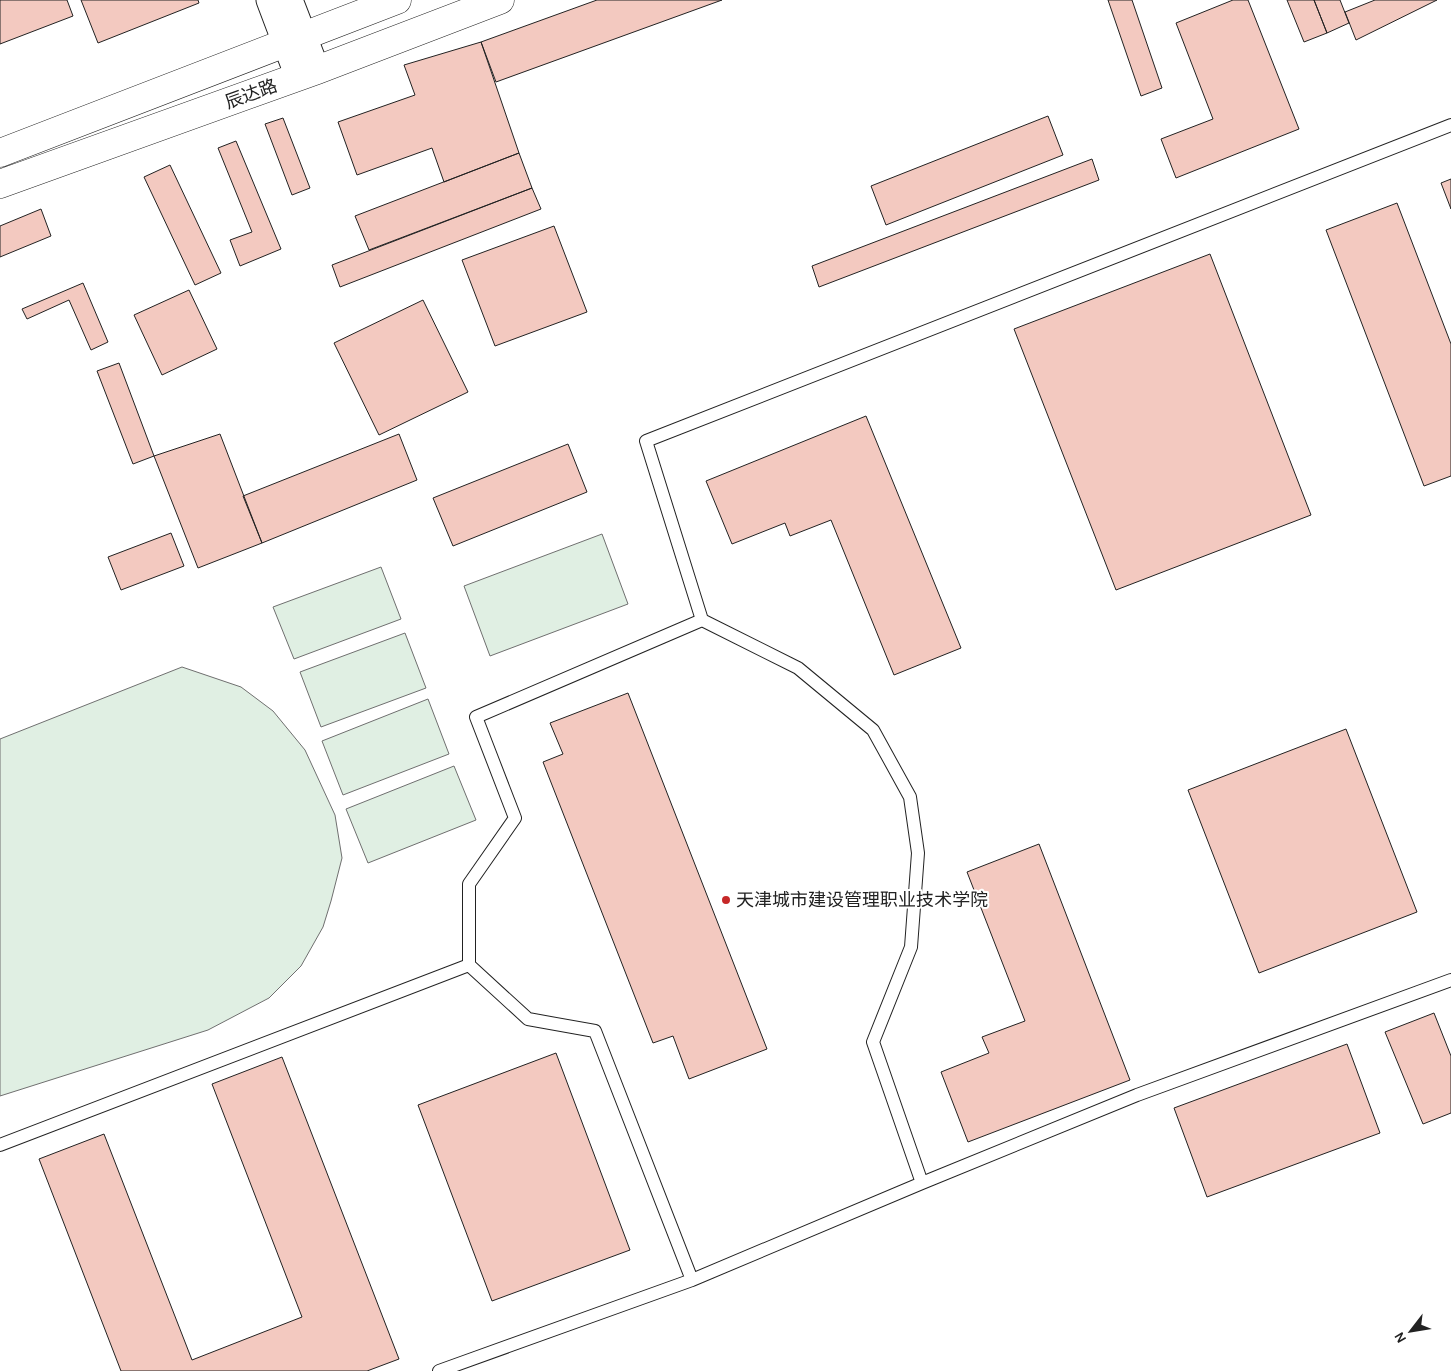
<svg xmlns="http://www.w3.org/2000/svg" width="1451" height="1371" font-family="Karla,'Noto Sans SC',sans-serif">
<rect width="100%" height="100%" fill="#fff"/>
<path fill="#e0efe3" stroke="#6f6f6f" d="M602,534L628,604L490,656L464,586Z
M381,567L401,619L294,659L273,607Z
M405,633L426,688L321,727L300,672Z
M182,667L241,687L273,711L305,750L335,815L342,858L331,901L323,927L301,966L269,998L208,1030L0,1096V739Z
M428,699L449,754L343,795L322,741Z
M454,766L476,820L368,863L346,809Z"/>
<path fill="#f3c9c0" stroke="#222" d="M0,0H67L73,16L0,44Z
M81,0H198L199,3L98,43Z
M597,0H722L496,82L481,42Z
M1108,0H1132L1162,88L1141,96Z
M1233,0H1248L1299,129L1176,178L1161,139L1213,119L1176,23Z
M1287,0H1314L1327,33L1304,42Z
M1314,0H1340L1349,23L1327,33Z
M1375,0H1437L1356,40L1345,12Z
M481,42L519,153L444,182L432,148L357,175L338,122L415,95L404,65Z
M1048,116L1063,155L886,225L871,186Z
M283,118L310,188L292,195L265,124Z
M236,141L281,249L240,266L230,240L252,232L218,148Z
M519,153L532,188L369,250L355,216Z
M1092,159L1099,180L819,287L812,266Z
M170,165L221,273L195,285L144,177Z
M1451,179V209L1441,183Z
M532,188L541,209L340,287L332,265Z
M1397,203L1451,344V476L1424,486L1326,230Z
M41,209L51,236L0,257V226Z
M554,226L587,312L495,346L462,260Z
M1210,254L1311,515L1116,590L1014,329Z
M83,283L108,342L91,350L69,300L27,319L22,309Z
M189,290L217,349L162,375L134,315Z
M423,300L468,392L379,435L334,343Z
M119,363L154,456L133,464L97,371Z
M866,416L961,648L894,675L831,520L790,536L785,523L732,544L706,481Z
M220,434L262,543L198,568L154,456Z
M399,434L417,480L262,543L243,496Z
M568,444L587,492L453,546L433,498Z
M171,533L184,566L121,590L108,557Z
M628,693L767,1049L689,1079L673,1036L653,1043L543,762L563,754L550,723Z
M1346,729L1417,912L1259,973L1188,790Z
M1039,844L1130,1080L968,1142L941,1072L989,1053L982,1037L1025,1021L967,872Z
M1434,1013L1451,1056V1113L1423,1124L1385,1032Z
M1347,1044L1380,1133L1207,1197L1174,1108Z
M556,1053L630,1250L492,1301L418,1105Z
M282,1057L399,1359L367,1371H121L39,1159L104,1134L192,1360L302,1317L212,1084Z"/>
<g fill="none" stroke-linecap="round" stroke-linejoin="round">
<g stroke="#222" stroke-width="14">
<path id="lane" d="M702,620L646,441L1451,125
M0,1145L469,965
M692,1280L595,1031L528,1019L469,965V884L515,818L476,717L702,620L798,668L873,730L910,797L918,853L911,947L873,1042L922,1183
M439,1371L692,1280L922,1183L1137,1095L1451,980"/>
</g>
<g stroke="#222" stroke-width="27">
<path id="street" d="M269,0L298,77
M290,0L317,70"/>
</g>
<g stroke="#222" stroke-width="29">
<path id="secondary" d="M0,153L397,0
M0,184L317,70L500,0"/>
</g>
<use href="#lane" stroke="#fff" stroke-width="12"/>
<use href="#street" stroke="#fff" stroke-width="25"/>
<use href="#secondary" stroke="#fff" stroke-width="28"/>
</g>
<circle fill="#c62828" stroke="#fff" stroke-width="2" cx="726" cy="900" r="5"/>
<g text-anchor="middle" stroke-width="4" stroke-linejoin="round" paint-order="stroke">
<g font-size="18" fill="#222" stroke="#fff">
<text transform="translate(251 94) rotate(-20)" y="6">辰达路</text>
</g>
<g font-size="18" fill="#222" stroke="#fff" text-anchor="start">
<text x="736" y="906">天津城市建设管理职业技术学院</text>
</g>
</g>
<g transform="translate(1411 1331) rotate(239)" stroke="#ffffff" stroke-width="4" paint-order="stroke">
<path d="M0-4L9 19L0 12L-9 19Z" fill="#222222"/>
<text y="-8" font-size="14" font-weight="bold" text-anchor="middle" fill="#222222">N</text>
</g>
</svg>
